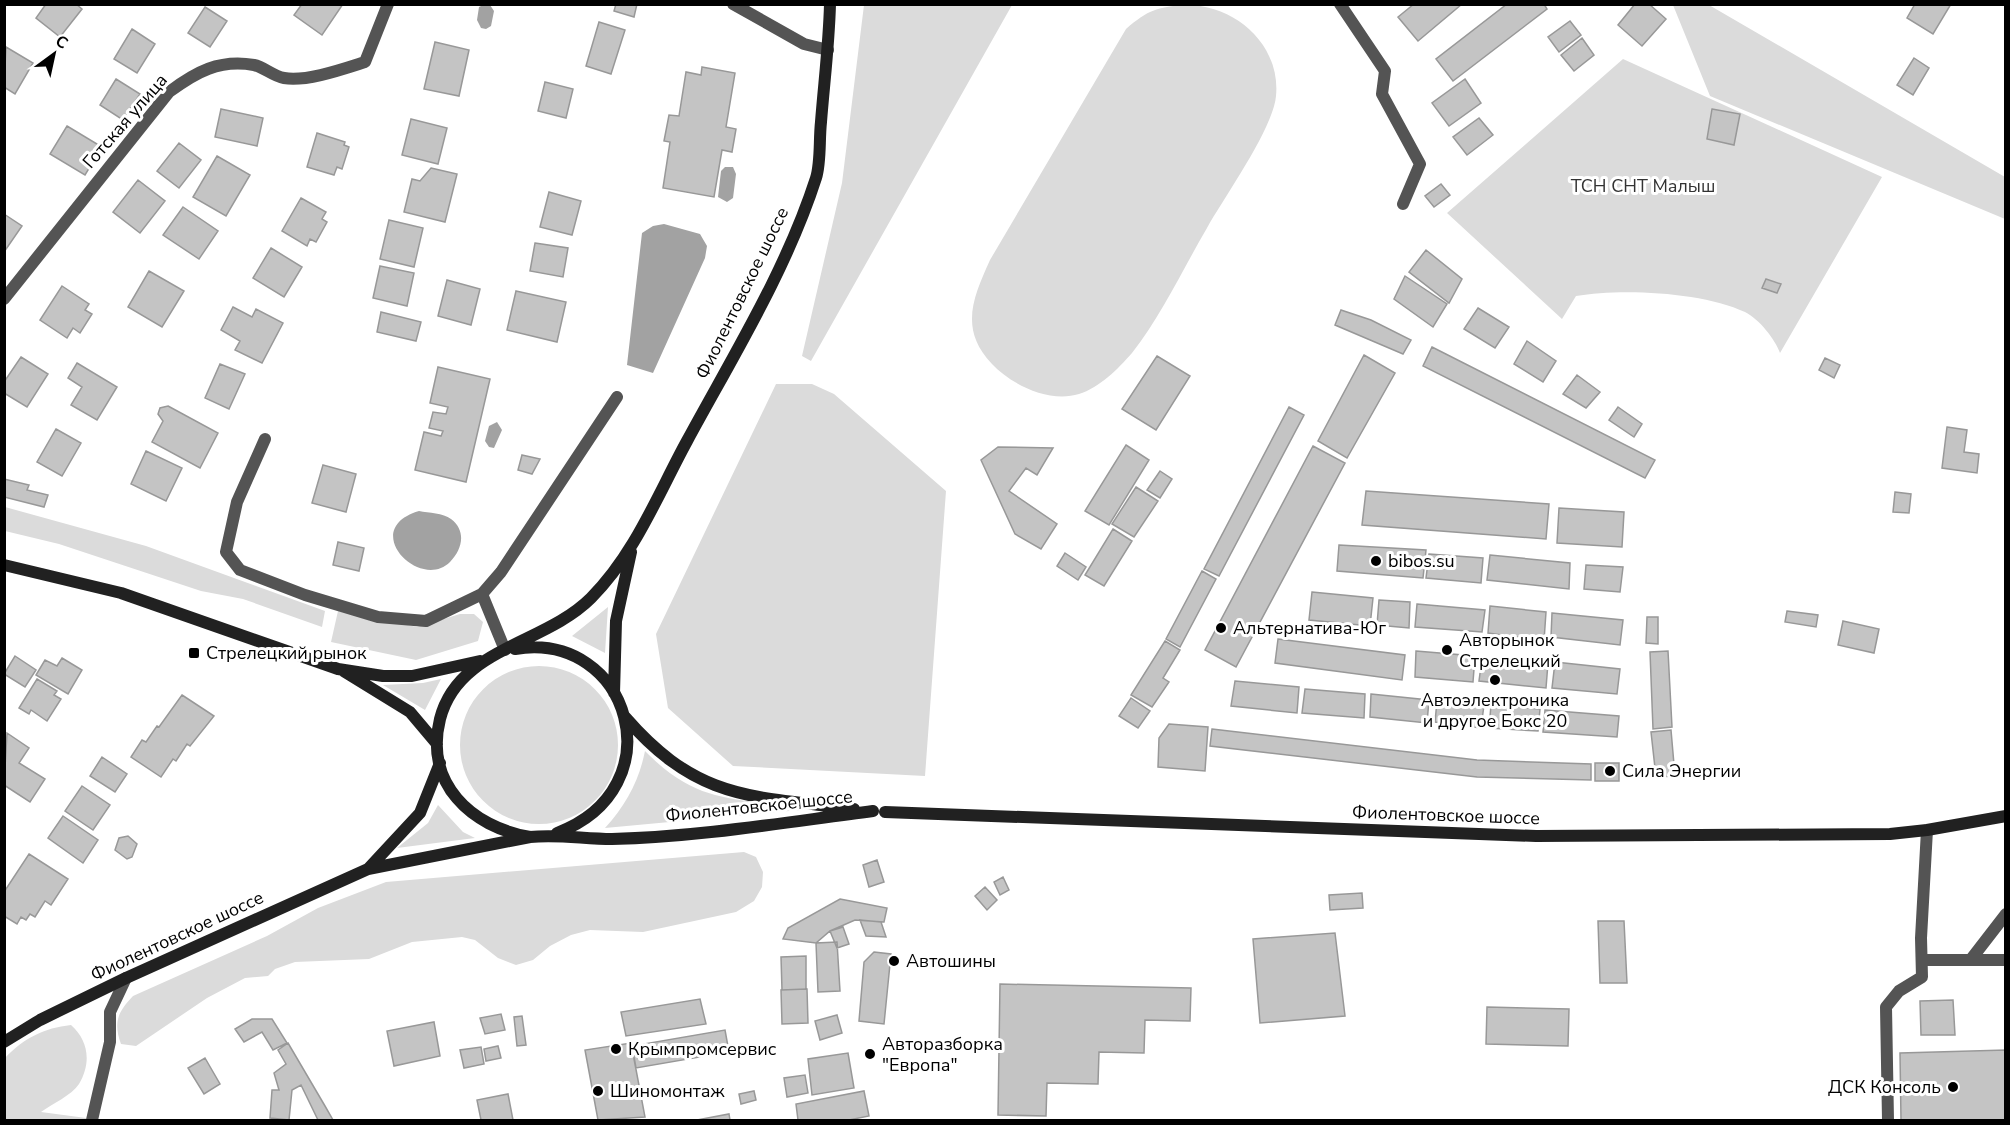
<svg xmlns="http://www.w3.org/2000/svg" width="2010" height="1125" font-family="'Nunito Sans',sans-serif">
<rect width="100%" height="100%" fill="#fff"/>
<path fill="#dbdbdb" d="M864,5H1012L811,361L802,356L842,183Z
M1185,5C1234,4 1281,44 1276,96C1273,129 1225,196 1207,228C1183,269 1161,316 1132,353C1118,369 1099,388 1079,394C1049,403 1012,385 992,364C959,329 973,298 990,260L1126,29C1148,10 1157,7 1185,5Z
M1673,5H1709L2005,177V219L1710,96Z
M1623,59L1882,177L1780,353C1775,339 1759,319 1745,312C1703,292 1621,288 1576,296L1562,319L1447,213Z
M776,384H812L834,394L946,491L925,776L733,766L668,708L656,634Z
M5,507L146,546L325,611L322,627L243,599L201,591L59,544L5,531Z
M608,607L605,653L572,636Z
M338,611L417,627L460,614H474L483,622L478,641L416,660L331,642Z
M460 745a79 79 0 1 1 158 0a79 79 0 1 1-158 0Z
M441,679L425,710L383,685L423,683Z
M645,751C699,806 732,795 800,810L605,828C626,805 639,781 645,751Z
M438,805L463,832L475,838L397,848L428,823Z
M744,852L756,857L763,872L762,887L754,901L736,912L643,932L590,930L571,935L550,946L533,960L516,965L498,958L475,940L462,937L412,942L369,959L295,962L275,969L268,976L245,978L207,998L136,1046L121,1044C113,1022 118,1012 133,996L267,936L318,908L386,882Z
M71,1025C88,1040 92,1062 79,1084C72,1095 52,1104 41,1112L86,1118V1120H5V1058C24,1038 44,1028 71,1025Z"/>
<path fill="#a2a2a2" d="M483,5H490L494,11L491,26L486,29L481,28L477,20L479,7Z
M725,167H733L736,174L733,198L727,202L718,197L721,171Z
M664,224L700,234L707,246L705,258L653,373L627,365L642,233L653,226Z
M497,422L502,430L494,448L489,447L485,441L489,426Z
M419,511C429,513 443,513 451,519C467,531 462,550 450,562C420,592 358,529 419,511Z"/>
<path fill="#c4c4c4" stroke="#989898" stroke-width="1.5" d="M46,4H76L82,9L60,37L36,18Z
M302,4H343L322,35L294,15Z
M616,4H637L634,17L614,11Z
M1414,4H1462L1418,41L1398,17Z
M1507,4H1544L1547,9L1453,81L1436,59Z
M1635,4H1649L1666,19L1642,46L1618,25Z
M1915,4H1951L1933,34L1907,18Z
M205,7L227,21L210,47L188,33Z
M1570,21L1581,35L1559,52L1548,37Z
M599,22L625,30L611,74L586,66Z
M132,29L155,44L137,73L114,59Z
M1582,38L1594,55L1574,71L1561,55Z
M435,42L469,50L459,96L424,89Z
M6,47L33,63L15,94L4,87Z
M1914,58L1929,68L1913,95L1897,85Z
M702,67L735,73L726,127L736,129L732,152L722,150L714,197L663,188L670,142L664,141L669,115L679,116L686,72L701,75Z
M116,79L140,94L123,120L100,105Z
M1465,79L1481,103L1449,126L1432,103Z
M545,82L573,89L566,118L538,111Z
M221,109L263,118L257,146L215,137Z
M1712,109L1740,114L1734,145L1707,139Z
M1479,118L1493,135L1467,155L1453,137Z
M411,119L447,128L438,164L402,155Z
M67,126L102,147L85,175L50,154Z
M317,133L345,142L344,145L349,147L342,169L337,167L334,175L307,167Z
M179,143L201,160L179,188L157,171Z
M217,156L250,175L226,216L193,197Z
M431,168L457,174L445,222L404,212L412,179L420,181Z
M138,180L165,201L140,233L113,212Z
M1441,184L1450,195L1434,207L1425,196Z
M549,192L581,201L572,235L540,227Z
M301,198L326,212L322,219L327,222L316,242L310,239L307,246L282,231Z
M183,207L218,231L199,259L163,235Z
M4,214L22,226L4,252Z
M389,220L423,228L414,267L380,259Z
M535,243L568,248L563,277L530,271Z
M271,248L302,267L284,297L253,278Z
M1426,250L1462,279L1449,303L1409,272Z
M380,266L414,273L407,306L373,298Z
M149,271L184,291L162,327L128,307Z
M1405,276L1447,304L1433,327L1394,299Z
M1766,279L1781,284L1777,293L1762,288Z
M447,280L480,289L471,325L438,316Z
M62,286L89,304L85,310L92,314L80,333L73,328L67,338L40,320Z
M516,291L566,302L557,342L507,330Z
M233,307L252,317L256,309L283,323L262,363L235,350L240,341L221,330Z
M1478,308L1509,327L1495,348L1464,329Z
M1341,310L1371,320L1411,340L1403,354L1335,325Z
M381,312L421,322L416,341L377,332Z
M1527,341L1556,361L1543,382L1514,364Z
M1432,347L1655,460L1645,478L1423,366Z
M1364,355L1395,373L1347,458L1318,441Z
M1157,356L1190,376L1156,430L1122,409Z
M21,357L48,374L27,407L4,393V382Z
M1825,358L1840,365L1834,378L1819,370Z
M77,363L117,387L97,420L71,405L82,387L68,378Z
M220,364L245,374L229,409L205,398Z
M438,367L490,379L466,482L415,470L424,432L441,436L443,431L429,428L433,412L446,414L448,407L430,403Z
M1577,375L1600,392L1586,408L1563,394Z
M168,406L218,433L200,468L152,442L163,421L158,414L160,408Z
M1289,407L1304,415L1219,576L1204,569Z
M1618,407L1642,424L1634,437L1609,420Z
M1947,427L1967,430L1964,452L1979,454L1977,473L1942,468Z
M56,429L81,443L62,476L37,462Z
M1126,445L1149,460L1109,525L1085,511Z
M1313,446L1345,463L1236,667L1205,650Z
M998,447L1053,448L1037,475L1026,468L1009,491L1057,524L1041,549L1015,534L981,460Z
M146,451L182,468L166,501L131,484Z
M522,455L540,459L532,474L518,470Z
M323,465L356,474L346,512L312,503Z
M1160,471L1172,479L1160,498L1147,490Z
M4,479L29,485L27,490L48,495L44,507L4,497Z
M1136,487L1158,501L1134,537L1112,524Z
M1366,491L1549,504L1546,539L1362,525Z
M1895,492L1911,494L1909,513L1893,512Z
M1559,508L1624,512L1622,547L1557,543Z
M1113,529L1132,541L1104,586L1085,575Z
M338,542L364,548L359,571L333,565Z
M1339,545L1426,550L1423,578L1337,571Z
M1065,553L1086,567L1078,580L1057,566Z
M1429,554L1483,558L1481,583L1426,578Z
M1490,555L1570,563L1569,589L1487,580Z
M1586,565L1623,567L1620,592L1584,589Z
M1202,571L1216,579L1180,647L1166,639Z
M1312,592L1373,598L1370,626L1309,620Z
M1379,600L1410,602L1409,628L1377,625Z
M1417,604L1485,610L1482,632L1415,627Z
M1490,606L1546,612L1544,641L1488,633Z
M1787,611L1818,615L1816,627L1785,622Z
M1552,613L1623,620L1620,645L1551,637Z
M1647,617H1658V644L1646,643Z
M1843,621L1879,629L1874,653L1838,645Z
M1278,639L1405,655L1402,680L1275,663Z
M1165,641L1180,650L1163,678L1169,682L1152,707L1131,695Z
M1416,651L1475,656L1473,682L1415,677Z
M1668,651L1672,727L1653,729L1650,652Z
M15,656L36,670L25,687L4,674Z
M62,658L82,670L68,694L36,675L45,660L57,666Z
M1482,658L1548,663L1546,688L1479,681Z
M1555,662L1620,669L1617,694L1552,688Z
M37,679L57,691L54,695L61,699L47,721L31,710L29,714L19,708Z
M1235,681L1299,687L1297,713L1231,706Z
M1305,689L1365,694L1364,718L1302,713Z
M1371,694L1429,700L1427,723L1370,717Z
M182,695L214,716L190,746L187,744L176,761L173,759L161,777L131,757L142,740L146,742L157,726L159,727Z
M1131,698L1150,711L1138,728L1119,716Z
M1437,701L1484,705L1481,728L1435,722Z
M1491,705L1540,709L1538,731L1489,728Z
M1545,710L1619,716L1617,737L1543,732Z
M1169,724L1208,727L1205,771L1158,767L1159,738Z
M1212,729L1477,760L1591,764V780L1477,777L1210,746Z
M1671,730L1675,776L1656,777L1651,732Z
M7,733L29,748L19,763L45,779L30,802L4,785Z
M102,757L127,774L115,792L90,776Z
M1595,763H1619V781H1595Z
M82,786L110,805L93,830L65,811Z
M63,816L98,840L83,863L48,838Z
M128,836L137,844L132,857L127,859L115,850L119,838Z
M29,854L68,879L51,905L45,901L35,917L30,914L26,920L21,917L17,924L4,916V892Z
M877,860L884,882L869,887L863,865Z
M1003,877L1009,890L1000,895L994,882Z
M985,887L997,900L987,910L975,896Z
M1362,893L1363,908L1330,910L1329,895Z
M840,899L887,908L884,922L855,920L830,931L816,943L783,939L788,928Z
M860,920L881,922L886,937L866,936Z
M1598,921H1624L1627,983H1600Z
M843,927L849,944L837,948L830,931Z
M1335,933L1345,1016L1260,1023L1253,939Z
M837,942L840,991L818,992L816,943Z
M874,952L891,954L884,1024L859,1021L864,962Z
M806,956V989L782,990L781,957Z
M1000,984L1191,988L1190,1021L1145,1020L1144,1053L1099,1052L1098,1084L1047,1083L1046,1116L998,1115Z
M807,989L808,1023L782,1024L781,990Z
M700,999L706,1024L626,1036L621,1012Z
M1953,1000L1955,1035H1921L1920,1001Z
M1487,1007L1569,1009L1568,1046L1486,1044Z
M501,1014L505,1030L485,1034L480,1018Z
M837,1015L842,1033L820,1040L815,1021Z
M522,1016L526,1045L517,1046L514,1017Z
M252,1019H272L287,1043L273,1050L262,1032L244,1042L235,1029Z
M434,1022L440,1056L394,1066L387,1031Z
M725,1030L729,1052L636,1068L632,1046Z
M288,1043L325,1106L333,1120H318L301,1085L292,1090L289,1120L270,1118L272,1090H279L274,1073L286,1064L278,1050Z
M631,1043L645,1117L598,1120L585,1050Z
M498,1046L501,1058L486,1061L484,1049Z
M481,1047L484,1064L464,1068L460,1050Z
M2006,1050V1120H1901L1900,1053Z
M848,1053L854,1088L812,1095L808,1059Z
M205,1058L220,1084L204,1094L188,1068Z
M805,1075L808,1093L787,1097L784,1078Z
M754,1091L756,1100L741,1104L739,1094Z
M864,1091L869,1116L849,1120H798L796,1104Z
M508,1094L513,1120H481L477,1100Z
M729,1114L730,1120H697Z"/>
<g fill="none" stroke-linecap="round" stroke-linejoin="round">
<path stroke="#545454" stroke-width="12" d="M733,4L804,44L828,50
M1340,4L1385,71L1382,94L1420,164L1403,204
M4,299L169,92C196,72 219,59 254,65C264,67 273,76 284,78C306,82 343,69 365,62L388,4
M265,439L237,502L226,552L240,570L305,595L378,617L426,621L482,594L501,572L617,397
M482,594L505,650
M1972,958L2006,914
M1922,960H2006
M92,1120L110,1042V1012L126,978
M1888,1120L1886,1007L1899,991L1922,977L1921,938L1927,830"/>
<path stroke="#212121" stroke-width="12" d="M4,565L121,593L338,669L383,676H412L480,661
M515,649C630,630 677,788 557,833
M345,672L410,712L437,744
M614,693L616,621L631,552
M625,717C698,801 751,796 854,809
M885,812L1536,836L1890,834L1927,830L2006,816
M530,837C471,827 424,783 440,719C458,648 544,645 591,598C635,554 658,494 687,441C733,356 786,271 816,178C821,162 819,140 821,122C824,83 829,44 830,4
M368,869L420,813L440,763
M4,1042L40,1020L126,978L368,869L530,837C558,834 584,839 612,839C699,837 787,822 873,811"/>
</g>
<g fill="#000" stroke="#fff" stroke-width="2">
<circle cx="1376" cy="561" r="6"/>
<circle cx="1221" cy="628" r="6"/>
<circle cx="1447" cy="650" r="6"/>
<rect x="188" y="647" width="12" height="12" rx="3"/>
<circle cx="1495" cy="680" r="6"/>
<circle cx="1610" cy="771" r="6"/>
<circle cx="894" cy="961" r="6"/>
<circle cx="616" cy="1049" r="6"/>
<circle cx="870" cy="1054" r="6"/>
<circle cx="1953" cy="1087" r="6"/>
<circle cx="598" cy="1091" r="6"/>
</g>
<g text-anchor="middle" stroke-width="6" stroke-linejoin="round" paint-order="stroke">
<g font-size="18" fill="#000" stroke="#fff">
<text transform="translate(125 121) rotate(-49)" y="6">Готская улица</text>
<text transform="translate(742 293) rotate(-64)" y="6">Фиолентовское шоссе</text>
<text transform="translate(759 806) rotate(-6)" y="6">Фиолентовское шоссе</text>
<text transform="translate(1446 815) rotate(2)" y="6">Фиолентовское шоссе</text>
<text transform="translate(177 936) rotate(-25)" y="6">Фиолентовское шоссе</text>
</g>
<g font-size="18" fill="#323232" stroke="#fff">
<text x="1643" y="192">ТСН СНТ Малыш</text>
</g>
<g font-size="18" fill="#000" stroke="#fff" text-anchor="start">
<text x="1388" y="567">bibos.su</text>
<text x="1233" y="634">Альтернатива-Юг</text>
<text x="1459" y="646">Авторынок<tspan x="1459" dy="21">Стрелецкий</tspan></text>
<text x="206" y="659">Стрелецкий рынок</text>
<text x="1495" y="706" text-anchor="middle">Автоэлектроника<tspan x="1495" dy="21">и другое Бокс 20</tspan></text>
<text x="1622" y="777">Сила Энергии</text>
<text x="906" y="967">Автошины</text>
<text x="882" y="1050">Авторазборка<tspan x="882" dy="21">"Европа"</tspan></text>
<text x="628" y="1055">Крымпромсервис</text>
<text x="1941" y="1093" text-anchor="end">ДСК Консоль</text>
<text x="610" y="1097">Шиномонтаж</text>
</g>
</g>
<rect width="2010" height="1125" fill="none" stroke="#000000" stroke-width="12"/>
<g transform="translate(54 54) rotate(33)" stroke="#ffffff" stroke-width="4.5" paint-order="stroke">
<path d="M0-4.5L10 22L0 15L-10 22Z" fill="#000000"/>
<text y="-9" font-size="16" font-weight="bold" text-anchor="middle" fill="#000000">С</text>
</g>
</svg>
